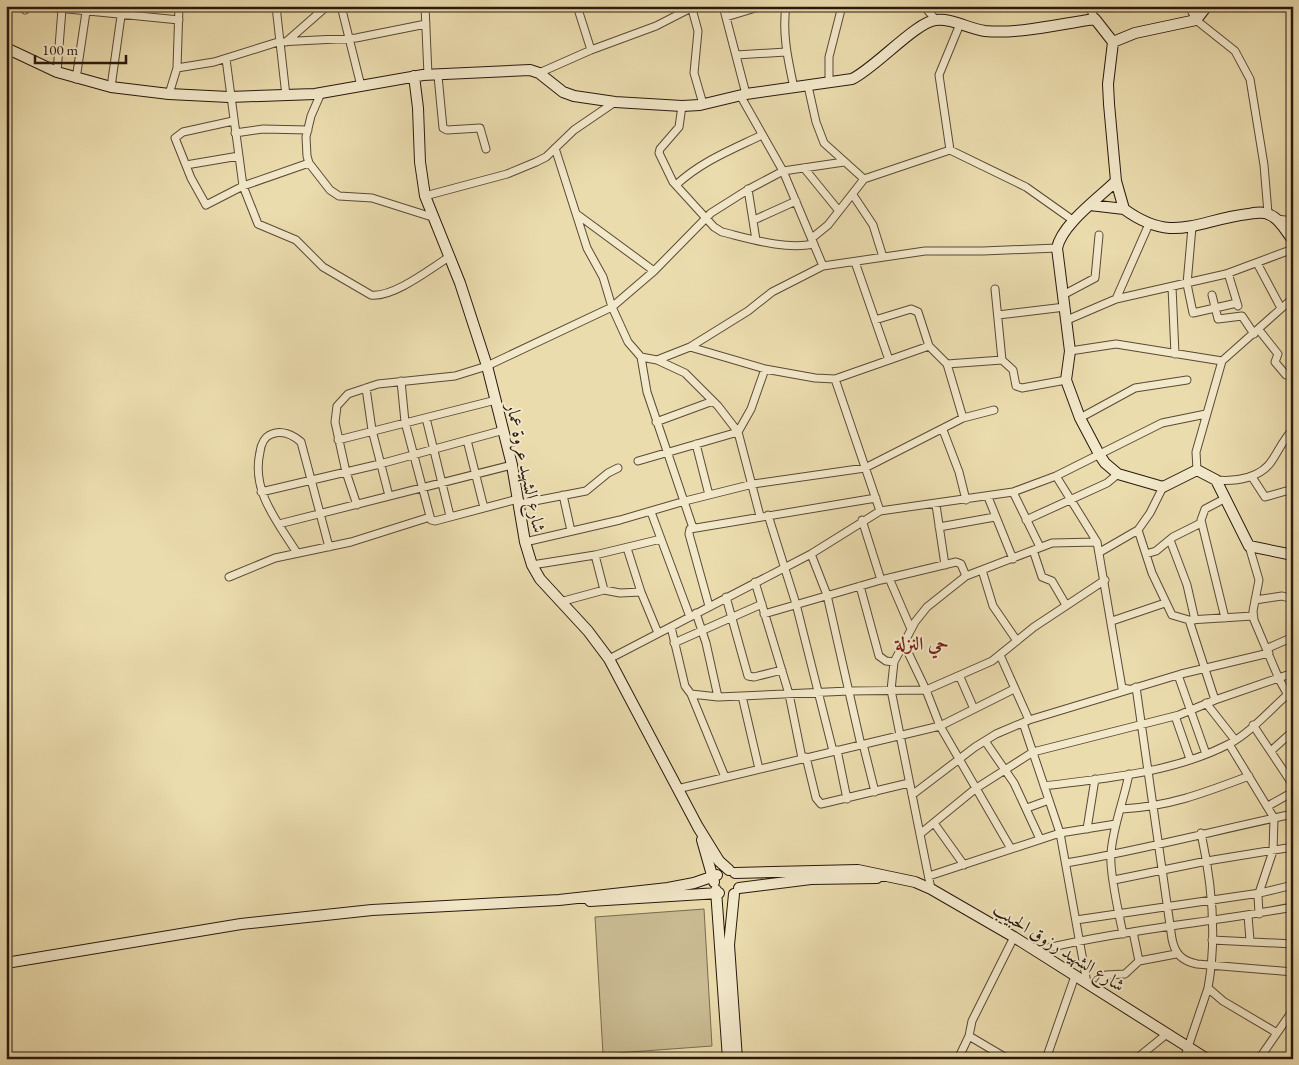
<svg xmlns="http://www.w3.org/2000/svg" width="1299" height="1065" font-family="'EB Garamond',Amiri,serif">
<rect width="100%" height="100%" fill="#ebdcae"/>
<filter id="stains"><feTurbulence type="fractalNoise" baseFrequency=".004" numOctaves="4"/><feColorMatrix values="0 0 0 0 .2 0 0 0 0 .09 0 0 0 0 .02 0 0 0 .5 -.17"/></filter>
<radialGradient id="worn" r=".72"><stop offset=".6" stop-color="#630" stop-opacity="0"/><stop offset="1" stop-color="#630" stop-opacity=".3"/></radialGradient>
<path fill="#cabb93" stroke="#7a6a50" d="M704,909L712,1046L603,1054L595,917Z"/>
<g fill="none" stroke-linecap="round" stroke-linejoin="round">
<g stroke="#5a4936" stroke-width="9">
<path id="street" d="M38,6L179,20
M276,6L286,96
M341,6L361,86
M425,6L428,75
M577,6L591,50
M723,6L746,94
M786,6C782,34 788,60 794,88
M924,6L935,19
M1089,6L1095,19
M1189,6L1196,20L1235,51L1250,79L1264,165L1268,213
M692,9L698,31L694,73L703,104
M25,10L28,6
M726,17L762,6
M960,24L939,75L950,150L1026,187L1074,221
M286,42L327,6
M736,55L786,52
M226,59L243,186L258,224L296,240L323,267L371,295C393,298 430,269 449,257
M177,68L214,62L278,42L356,38L426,24
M57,72L62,9
M539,73L591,50L656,26L695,6
M438,76L443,128L447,130L480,128L486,149
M76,79L86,12
M829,83V57L842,6
M808,86L816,122L824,143L864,179
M111,87L121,16
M321,93L311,116L306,137L307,156L309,163L330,190L339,196L372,198L432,217
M169,94L177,68L179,6
M740,95L783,171L823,266
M682,106L679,127L660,149L659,153L673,182L714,227L722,232C751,239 785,250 814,244
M233,121L183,132L175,138L191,178L206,205L243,186L309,163
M1292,127L1293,129
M235,133L263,129L308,130
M555,148L587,248L603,277L612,307L628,342L641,357L657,360L685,373L718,406L738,432L760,516
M186,165L239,156
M804,168L839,211
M676,185C702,161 731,150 762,135
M748,189L756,240
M853,195L873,225L883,257
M425,196L507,174L536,162L546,157L574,130L615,102
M578,215L654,271
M1277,219L1293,221
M754,220L796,201
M1192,227L1187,284L1193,313L1237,303
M812,238L828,225L864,179L950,150
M855,262L889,360
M1257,263L1281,308
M1228,273L1238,306
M1172,287L1175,354
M995,289L1002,360L1013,370L1016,386L1022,388L1066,380
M1063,295L1095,278L1099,235
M1212,295L1218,319L1242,316L1254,334
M1116,299L1149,224
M998,315L1065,307
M875,320L911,309L918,312L929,346L947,364L963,418
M1067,320L1116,299L1226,274L1293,249
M1259,330L1278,354L1275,362L1286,375
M690,347L765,369L815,378L835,379L929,346
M1070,351L1116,344L1222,361
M641,357L647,392L693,528
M657,360L690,347L748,311L772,292L823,266L925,251H983L1057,248
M947,364L1002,360
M835,379L880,511
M401,381L405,422L431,520L435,521L518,499
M366,388L372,430L389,496
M426,418L450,516
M1080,418L1135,388L1187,380
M656,422L713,401
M943,430L959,472L966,500
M338,440L496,400
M467,440L484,508
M696,444L709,495
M638,461L738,432L751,409L765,369
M1197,470L1196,452L1222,361L1293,298
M1056,476L1097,542L1122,688L1128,689
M1252,477L1265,497L1293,489
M1216,480C1236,482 1262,478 1273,459C1280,448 1284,439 1293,429
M261,492L380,464L504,430
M1013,492L1040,547
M563,495L571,531
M988,497L1013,559
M1224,499L1205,509L1201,520L1225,618
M519,504L586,491L608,473L618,468
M357,505L346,472L335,422L337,406L348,394L378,384L455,376L487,366L612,307L654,271L711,213L749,189L783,171L844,162
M936,505L945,565
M651,512L690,617
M768,515L796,604L833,751
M862,520L881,580
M1026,520L1107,483L1118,474
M279,524L512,465
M939,527L995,517
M1138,530L1152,573L1172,615L1189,620L1253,616
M1170,540L1187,585L1195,620
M525,542L620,520L685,501L753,484L865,468L963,418L994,410
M1249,546L1259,580L1253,611L1254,620L1279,679L1293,704
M627,548L641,592L658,633
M1033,550L1042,577L1052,581L1066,605
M1100,552L1138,530L1150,513L1163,487
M297,553C277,521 251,491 260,452C261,444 265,436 272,434C282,430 293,435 301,442L329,547
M811,554L827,595L861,745
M1146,554L1156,551L1173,537L1201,523
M595,555L604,590
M532,565L595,555L661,539
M982,570L993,606L1017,641
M229,577L275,558L351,542L430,517
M889,578L911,629
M755,582L789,694L802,758
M860,586L879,656L886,661L894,662
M726,597L748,676L754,677L782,670
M1255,600L1282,596L1293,599
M560,602L604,590L620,593L641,592
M709,606L689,534L690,529L876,498
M696,613L706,643L718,697
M764,614L881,580L956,562L961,564L966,576
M1189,620L1215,700
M1112,621L1165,603
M671,627L685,686L691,694L718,697L849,691L926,690L992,661L1034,627L1105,580
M674,643L762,604
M904,644L926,690L940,726L1010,847
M1268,648L1293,637
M1000,655L1029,720
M609,659L811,554L880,511L1013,492L1056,476L1162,423L1206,414
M1178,675L1206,754
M960,677L974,709
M1136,687L1172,939C1175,954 1182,961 1197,964L1293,972
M691,694L725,777
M742,696L759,769
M1206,703L1235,740
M1175,716L1190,759
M1023,723L1060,833L1087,983
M1253,725L1293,785
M985,741L1014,783L1040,839
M863,744L875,792
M1229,744L1274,818L1273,851L1258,896L1259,914
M837,750L847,799
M1271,751L1293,731
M806,757L816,798L821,804L909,783
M1044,786C1106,778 1173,773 1229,744C1250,733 1269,711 1287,695
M677,789L940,726L1014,689
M912,795L975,747L996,734L1029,720L1181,674L1269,653
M1268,806L1293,792
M1027,808L1049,800
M1122,809C1171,806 1204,793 1249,776
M934,823L964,865
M1087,829L1095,779
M1201,833C1212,883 1217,938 1208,988L1223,1001L1277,1033
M920,834L975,789L1033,752L1179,715L1215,700L1293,673
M1066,863C1142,850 1217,830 1293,814
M929,876L1060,833L1116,824
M1114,880L1207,861L1293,847
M931,889L891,690L894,662L915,622L927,607L966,576L1052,543L1097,542
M1248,916L1250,940
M1076,920L1260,893L1293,885
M1133,932L1139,961
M1123,934C1119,914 1109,872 1111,853C1113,826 1124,800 1129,774
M1212,940L1293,944
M1035,951C1120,930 1207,923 1293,907
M1096,989L1106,975L1125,974L1139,961L1176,954
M969,1036L972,1021L1014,937
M958,1059L969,1036L1008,1059
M1046,1059L1075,976
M1136,1059L1168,1033
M1184,1059L1208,988
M1259,1059L1293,1010"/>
</g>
<g stroke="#29180e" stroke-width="12">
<path id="secondary" d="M1113,42L1108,84L1109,104L1116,181L1124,209C1173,245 1197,220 1248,214C1255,213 1264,211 1270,215C1280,219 1286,232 1293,240
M6,48L57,72L111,87L169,94L229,97L315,94L423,75L530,70L539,73L563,92L574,96L615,102L682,106L700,105L746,94L852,79C874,69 917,21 936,20C952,18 969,29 985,31C1021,34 1059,24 1095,19L1113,42L1135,33L1196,20L1207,6
M414,76L418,108L420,162L425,196L460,283L487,366L512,465L525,542L532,565L540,579L588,631L609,659L698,827L719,861L729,870
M1116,181C1099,198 1062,224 1057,248L1070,351L1066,380L1080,418L1099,454L1105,463L1118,474L1163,487L1197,470L1216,480L1249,546L1293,555
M1090,205L1124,209
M702,840L714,882
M735,873L858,870L915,882L931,889L1014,937L1207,1059
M739,888L811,879L877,878
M716,890L728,1059
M734,894L729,945L737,1059
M590,901L719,893
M6,963L241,924L372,910L559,900L668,888L694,883L717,875"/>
</g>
<use href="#street" stroke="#f2e8ca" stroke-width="7"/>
<use href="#secondary" stroke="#f2e8ca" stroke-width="10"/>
</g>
<g text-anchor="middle" stroke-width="4" stroke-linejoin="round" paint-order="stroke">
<g font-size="18" fill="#29180e" stroke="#f2e8ca">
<text transform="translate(526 468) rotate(78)" y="6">شارع الشهيد عروة عمار</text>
<text transform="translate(1059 947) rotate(32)" y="6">شارع الشهيد رزوق الحبيب</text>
</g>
<g font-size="19" font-weight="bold" fill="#7a1f14" stroke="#f2e8ca">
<text x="922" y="650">حي النزلة</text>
</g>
</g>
<rect width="1299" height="1065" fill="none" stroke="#ebdcae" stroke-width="25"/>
<rect x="8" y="8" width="1284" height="1050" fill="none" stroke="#29180e" stroke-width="2.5"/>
<rect x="12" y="12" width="1274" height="1040" fill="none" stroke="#29180e"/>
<path d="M35 55v8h91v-8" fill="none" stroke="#29180e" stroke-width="2.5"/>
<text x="42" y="55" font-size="15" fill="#29180e" stroke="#f2e8ca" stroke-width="4" paint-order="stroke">100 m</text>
<rect width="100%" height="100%" filter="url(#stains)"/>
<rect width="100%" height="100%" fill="url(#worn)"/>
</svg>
